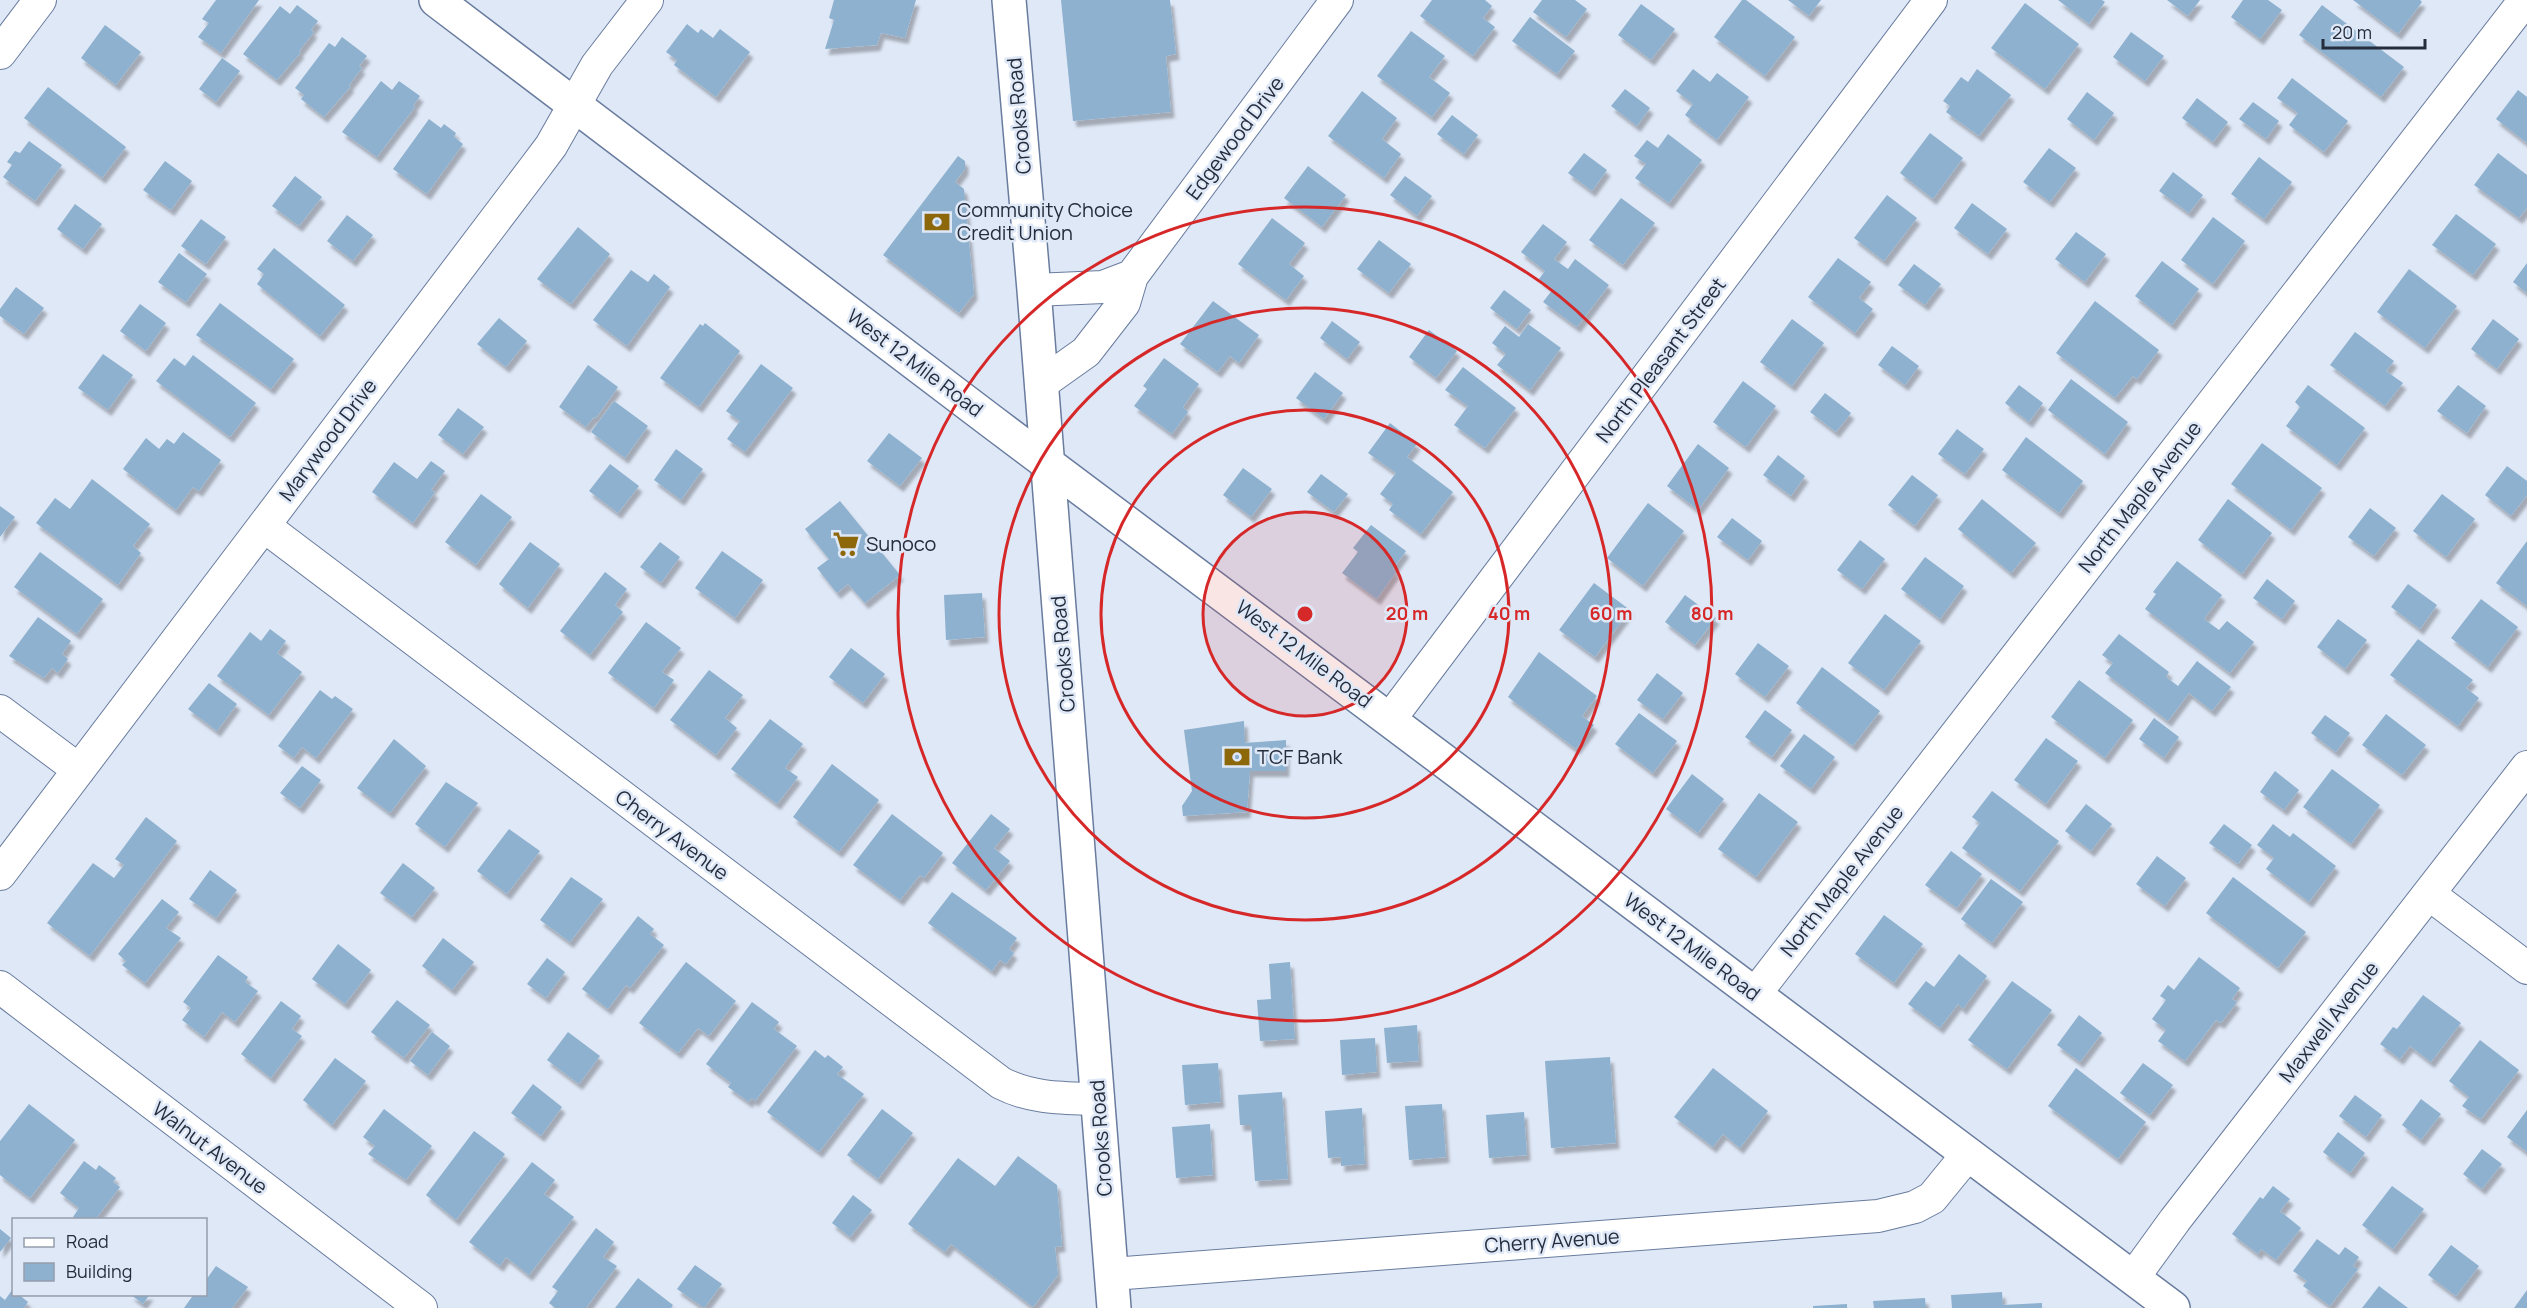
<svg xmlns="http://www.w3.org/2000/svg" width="2527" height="1308" font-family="Manrope,sans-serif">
<defs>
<filter id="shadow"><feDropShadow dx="3.5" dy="6" stdDeviation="1.5" flood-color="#0004"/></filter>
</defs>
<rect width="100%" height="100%" fill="#dfe8f7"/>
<path fill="#8db1ce" filter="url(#shadow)" d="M216,0H259L221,53L198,37L209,23L202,19Z
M834,0H916L905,38L881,33L877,45L825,49L834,20L829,18Z
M1061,0H1170L1176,54L1166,56L1171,112L1073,121Z
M1432,0H1485L1492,6L1483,18L1495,27L1473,56L1420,16Z
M1542,0H1575L1587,9L1566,37L1533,12Z
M1742,0H1746L1795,37L1765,76L1714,37Z
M1788,0H1821L1809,16Z
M2058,0H2102L2105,2L2089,24Z
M2167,0H2200L2188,16Z
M2243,0H2268L2282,10L2260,39L2231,17Z
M2353,0H2420L2422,2L2398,34Z
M2025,3L2079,44L2045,89L1991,48Z
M1641,4L1675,29L1651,60L1618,35Z
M297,5L318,21L311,30L314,32L299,51L301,52L277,80L243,54L280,6L290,14Z
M2322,5L2404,67L2381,97L2299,35Z
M1530,17L1575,51L1557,74L1512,41Z
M687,24L698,33L701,29L713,38L720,29L750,52L716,97L674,65L677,60L666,52Z
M105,25L141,52L116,85L81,58Z
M1411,31L1445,56L1429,77L1450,93L1432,117L1377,76Z
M2131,32L2164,56L2145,81L2113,57Z
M342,37L367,56L359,66L362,68L349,85L351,86L324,117L301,99L304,95L295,88L329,43L335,47Z
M222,58L240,71L216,102L199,89Z
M1693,69L1710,82L1717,73L1749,97L1717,140L1685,115L1693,104L1676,91Z
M1977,69L2011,95L1979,136L1946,112L1950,106L1943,101L1961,77L1968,82Z
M2292,78L2348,121L2324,152L2289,125L2298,113L2277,98Z
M381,81L392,90L399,81L420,96L413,106L415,107L377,157L342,132Z
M48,87L126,147L102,178L24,118Z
M1625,89L1650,108L1637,126L1611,106Z
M2518,90L2527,97V143L2496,119Z
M1362,91L1397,118L1382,139L1401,154L1384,178L1328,136Z
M2087,92L2114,113L2094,140L2067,119Z
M2197,98L2228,122L2213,142L2182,118Z
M2253,102L2279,121L2266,139L2239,119Z
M1452,115L1478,135L1464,154L1437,134Z
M429,119L441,128L444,124L456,133L454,137L463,144L427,194L393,169Z
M1930,133L1963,158L1933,199L1900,173Z
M1668,134L1702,160L1669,203L1635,178L1646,164L1634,156L1647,140L1658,148Z
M29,141L62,165L35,201L3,177L12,165L7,162L15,151L20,153Z
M2049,148L2076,168L2050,202L2023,182Z
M1584,153L1607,170L1592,191L1568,173Z
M2498,153L2527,175V208L2519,218L2474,185Z
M958,156L965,161V169L955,182L964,189L974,294L959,313L883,255Z
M2259,157L2292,182L2264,219L2231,194Z
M165,161L192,181L171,210L143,190Z
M1308,166L1346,195L1322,227L1284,198Z
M2173,172L2203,195L2189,213L2159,191Z
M295,176L322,197L299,226L272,206Z
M1405,176L1432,196L1417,216L1390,195Z
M1887,195L1917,218L1884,261L1854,238Z
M1621,198L1655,223L1623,265L1589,240Z
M1972,203L2007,229L1988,254L1954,228Z
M75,204L102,224L83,249L57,229Z
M2456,214L2496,244L2473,275L2432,245Z
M347,215L373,235L353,261L327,241Z
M2213,217L2245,241L2213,284L2181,260Z
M1272,218L1305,243L1289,264L1304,276L1286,300L1238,264Z
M201,219L226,237L206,264L181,246Z
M1543,224L1567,242L1554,259L1568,269L1575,259L1609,285L1577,327L1543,302L1553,289L1539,279L1545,271L1521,252Z
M578,227L610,254L571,304L537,279Z
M2076,232L2106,254L2085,282L2055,259Z
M1379,240L1411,264L1389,293L1357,269Z
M274,248L345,305L320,336L257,284L264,274L257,269Z
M179,253L207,274L186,302L158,282Z
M1838,258L1871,282L1859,298L1873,309L1855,333L1808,297Z
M2162,261L2199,289L2172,325L2135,296Z
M2527,263V293L2513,282Z
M1914,264L1941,284L1925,305L1898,285Z
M2409,269L2457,306L2425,348L2377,312Z
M631,270L648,282L654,274L670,287L627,346L593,320Z
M16,287L44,308L24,334L0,316V309Z
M1504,290L1531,310L1517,329L1490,308Z
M1213,301L1259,335L1239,363L1230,356L1218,372L1180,344Z
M2095,301L2159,350L2137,379L2133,376L2115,398L2056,353Z
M220,303L294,359L271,389L196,335Z
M140,304L166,323L146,351L120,331Z
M499,318L527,341L506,367L477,344Z
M1792,319L1824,343L1792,386L1760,362Z
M2493,319L2519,339L2497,369L2471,349Z
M1332,321L1360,342L1347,359L1320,338Z
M705,323L740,351L699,407L660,378L700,324L703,326Z
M1528,324L1561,348L1530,390L1497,365L1506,354L1492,343L1505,326L1519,337Z
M1429,330L1457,351L1436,378L1409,357Z
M2355,332L2394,361L2386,371L2403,383L2385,406L2330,365Z
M1892,346L1919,366L1905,385L1878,365Z
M103,354L133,375L108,410L78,388Z
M193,355L256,403L230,437L156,381L174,358L185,366Z
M1164,358L1199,384L1183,407L1188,412L1172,434L1134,406L1147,389L1143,386Z
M761,364L793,388L745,452L727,439L740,421L726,411Z
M588,365L618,387L596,418L594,417L586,427L559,407Z
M1463,367L1516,408L1485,448L1454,425L1468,406L1445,390Z
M1315,372L1343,393L1324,419L1296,398Z
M2071,379L2128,422L2105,454L2048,410Z
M1743,381L1776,406L1746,447L1713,422Z
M2019,385L2043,403L2029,422L2005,403Z
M2308,385L2365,428L2337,465L2286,426L2300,407L2295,402Z
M2458,385L2486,406L2467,433L2437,411Z
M1825,393L1851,413L1836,432L1810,412Z
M614,401L648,426L625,458L591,432Z
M458,408L484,427L463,454L438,435Z
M1390,423L1417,444L1407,457L1453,492L1421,534L1389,510L1393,504L1380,494L1396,473L1368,453Z
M1957,429L1984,449L1965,474L1938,454Z
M183,432L221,460L199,491L193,487L176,510L123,469L146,438L159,449L167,439L174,444Z
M889,433L922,458L900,486L867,461Z
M2026,437L2083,481L2059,513L2002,470Z
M2262,443L2322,488L2291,530L2231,484Z
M1698,444L1729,468L1698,510L1667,486Z
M676,449L703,469L681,500L654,480Z
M1778,455L1805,476L1791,496L1763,475Z
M431,461L445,471L431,490L435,492L413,523L372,492L394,462L417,479Z
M610,464L639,486L618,513L589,491Z
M2507,466L2527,481V495L2511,516L2485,495Z
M1243,468L1272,489L1251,517L1223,495Z
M1321,474L1348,494L1334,512L1307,492Z
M1912,475L1938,495L1915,526L1888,505Z
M92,479L150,524L133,546L141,553L118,585L36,523L55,498L70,509Z
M481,494L512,517L476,565L445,542Z
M2442,494L2475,519L2446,557L2413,531Z
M1982,499L2036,543L2011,573L1958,529Z
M2228,499L2272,533L2242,574L2198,540Z
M840,501L900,575L865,603L848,584L837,593L817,568L829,559L805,529Z
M1648,503L1684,531L1643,586L1607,558Z
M0,506L15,517L0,537Z
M2370,508L2396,528L2374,556L2348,537Z
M1732,518L1762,541L1748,560L1717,537Z
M1371,525L1406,551L1393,569L1396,572L1377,599L1342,573L1358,552L1353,548Z
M1860,540L1885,559L1862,589L1837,570Z
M2527,541V606L2496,583Z
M530,542L560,564L528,608L499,584Z
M660,542L680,557L661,583L640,567Z
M722,551L763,580L735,618L695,588Z
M40,552L103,599L77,634L14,587Z
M1925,557L1964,586L1940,619L1901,589Z
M2177,561L2222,595L2204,619L2219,630L2227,621L2254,642L2230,673L2145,609L2156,594L2153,592Z
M605,572L627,589L615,605L623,612L590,655L560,631Z
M2267,579L2295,601L2282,619L2253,598Z
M1594,583L1630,610L1595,657L1559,630Z
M2408,584L2437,605L2420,629L2391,607Z
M982,593L985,637L946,640L944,595Z
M1685,595L1716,618L1695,645L1665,622Z
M2481,599L2518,627L2488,667L2451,638Z
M1885,614L1921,641L1884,690L1848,663Z
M38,617L71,641L62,654L68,659L58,673L52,668L44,678L9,656Z
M2338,619L2367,640L2345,669L2317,647Z
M646,622L681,648L662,672L674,680L654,708L608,673Z
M270,629L286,641L277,653L302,672L269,715L217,676L250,632L261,641Z
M2119,634L2169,672L2166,677L2178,686L2197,661L2231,687L2212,711L2189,693L2168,721L2105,673L2113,663L2102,655Z
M2418,639L2473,680L2466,688L2479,698L2458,726L2390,675Z
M1758,643L1789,666L1765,697L1735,674Z
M851,648L885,674L863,703L829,677Z
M1539,652L1597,696L1582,716L1594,725L1576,749L1508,697Z
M1822,667L1880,711L1853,746L1796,703Z
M709,670L743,695L725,718L737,728L716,755L670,720Z
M1657,673L1683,693L1663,719L1637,700Z
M2079,680L2133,720L2105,758L2051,717Z
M209,683L237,704L217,731L188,709Z
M320,690L332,699L335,696L353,709L316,758L302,747L294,758L278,746Z
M1765,710L1792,730L1772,757L1745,737Z
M1639,713L1677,741L1653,773L1615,744Z
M2386,714L2426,745L2402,775L2362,745Z
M2325,715L2350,733L2336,752L2311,733Z
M2154,718L2179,737L2164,758L2139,739Z
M770,719L803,744L785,768L798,777L777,804L731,769Z
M1244,721L1245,743L1286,740V771H1250L1247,812L1183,816L1182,806L1192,791L1184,730Z
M1804,734L1835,757L1811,789L1780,766Z
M2046,738L2078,761L2046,804L2014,780Z
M394,739L426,766L390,813L357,788Z
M832,764L879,800L839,852L793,817Z
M302,766L321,780L300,808L280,793Z
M2332,769L2380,805L2351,844L2303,807Z
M2275,771L2299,790L2284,810L2260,792Z
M1692,774L1724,799L1698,833L1666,809Z
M446,782L478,803L445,847L415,824Z
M1992,791L2059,841L2020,891L1962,848L1980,823L1972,817Z
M1759,793L1798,822L1756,877L1718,849Z
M2086,804L2112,824L2091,851L2065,831Z
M892,814L943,853L924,878L920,875L900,900L853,865Z
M991,814L1010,829L994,848L1010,861L986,890L952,863Z
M146,817L177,841L90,956L47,923L93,863L114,878L124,865L115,859Z
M2224,824L2252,845L2238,864L2209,843Z
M2273,824L2290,837L2293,833L2336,866L2309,902L2266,869L2274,858L2257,845Z
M509,829L540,851L507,894L477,871Z
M1951,851L1982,874L1957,908L1925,885Z
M2157,856L2186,878L2165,906L2136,884Z
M403,863L435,888L412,917L380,893Z
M210,870L237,890L216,918L189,899Z
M571,877L603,899L570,942L540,920Z
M2233,877L2306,932L2278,968L2206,913Z
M1991,879L2023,902L1992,943L1961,919Z
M952,892L1017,938L1009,949L1014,953L1006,964L1000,960L992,971L928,923Z
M162,899L179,912L166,928L181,938L145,983L122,965L126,961L118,954Z
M1884,915L1923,944L1894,983L1855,954Z
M638,916L654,929L650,934L664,945L630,988L626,985L608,1009L582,989Z
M443,938L474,962L452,990L422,966Z
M338,944L371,970L345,1004L312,979Z
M1959,954L1987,976L1963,1009L1958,1004L1940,1028L1908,1004L1926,981L1934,987Z
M218,955L248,977L245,982L258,991L235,1022L222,1012L204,1037L182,1020L191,1008L183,1002Z
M2199,957L2240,988L2232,999L2237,1002L2221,1023L2216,1020L2185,1061L2158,1041L2166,1030L2152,1019L2166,1000L2160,996L2168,985L2174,990Z
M547,958L565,972L546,998L527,984Z
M686,962L736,1001L709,1036L698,1028L678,1053L639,1023Z
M1290,962L1295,1039L1260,1041L1257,1000L1271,999L1269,964Z
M2012,981L2052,1010L2007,1069L1968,1040Z
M2423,995L2461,1023L2431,1062L2410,1046L2400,1059L2380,1044L2393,1027L2397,1029Z
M397,1000L430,1025L404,1058L371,1032Z
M281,1001L301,1016L292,1029L302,1036L271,1078L241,1054Z
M752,1002L779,1022L774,1029L797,1046L755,1101L752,1098L749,1102L728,1087L731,1083L706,1064Z
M2079,1015L2102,1033L2080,1062L2057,1045Z
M1417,1025L1419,1061L1387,1063L1384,1028Z
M432,1032L450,1046L428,1075L410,1061Z
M568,1032L600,1056L579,1084L547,1060Z
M1375,1038L1377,1072L1342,1075L1340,1040Z
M2480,1040L2519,1070L2481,1119L2462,1106L2469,1097L2449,1081Z
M815,1050L825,1058L828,1055L843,1067L837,1074L864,1094L819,1152L767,1112Z
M1610,1057L1616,1143L1551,1148L1545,1061Z
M335,1058L366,1081L332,1125L303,1100Z
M1218,1063L1221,1102L1185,1105L1182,1065Z
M2143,1063L2173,1085L2150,1115L2120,1093Z
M1713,1068L1768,1111L1740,1148L1723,1134L1713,1147L1674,1117Z
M2076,1068L2146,1122L2118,1159L2048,1106Z
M533,1084L562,1107L541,1136L511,1113Z
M1282,1092L1288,1179L1255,1181L1251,1125H1240L1238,1095Z
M2355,1095L2382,1115L2366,1137L2339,1116Z
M2421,1099L2441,1114L2421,1140L2402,1125Z
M29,1104L75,1140L30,1198L0,1175V1141Z
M1442,1104L1446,1157L1409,1160L1405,1106Z
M1362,1108L1365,1164L1341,1166V1157L1328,1158L1325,1111Z
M384,1109L432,1146L406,1180L368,1154L375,1146L363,1137Z
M882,1109L913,1133L878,1179L847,1155Z
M2527,1110V1152L2507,1137Z
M1524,1112L1527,1155L1489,1158L1486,1115Z
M1210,1124L1213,1175L1176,1178L1172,1127Z
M474,1131L505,1154L456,1220L426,1195Z
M2338,1132L2365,1153L2350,1173L2323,1152Z
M2482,1149L2502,1164L2482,1189L2463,1174Z
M1018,1156L1057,1185L1062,1246L1055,1247L1058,1275L1033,1307L951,1244L945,1252L908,1224L958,1158L995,1186Z
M84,1161L96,1170L99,1165L116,1178L113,1182L120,1187L95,1220H77L73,1217L79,1208L60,1193Z
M532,1162L555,1180L544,1194L574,1217L529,1275L506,1257L500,1266L469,1242Z
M2273,1186L2290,1199L2280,1211L2301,1228L2276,1260L2261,1249L2258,1254L2232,1234L2260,1197L2263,1199Z
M2392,1186L2424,1209L2393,1249L2362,1225Z
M853,1195L872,1210L850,1237L832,1223Z
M596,1228L614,1242L603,1257L617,1266L586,1308H555L549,1303L558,1291L552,1287Z
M0,1229L11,1238L0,1252Z
M2317,1239L2339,1255L2345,1247L2359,1257L2353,1266L2358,1269L2330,1306L2303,1286L2307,1281L2293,1271Z
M2451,1245L2479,1266L2456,1296L2428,1275Z
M695,1265L722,1284L704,1308L677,1289Z
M216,1266L248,1287L232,1308H184L194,1294H206V1280Z
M638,1278L673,1305L671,1308H615Z
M2379,1286L2408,1308H2362Z
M12,1290L14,1294H18L28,1302L24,1308H0V1296L5,1300Z
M2527,1290V1308H2514Z
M2002,1292L2003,1305L2042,1303V1308H1952L1951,1295Z
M130,1294H150L143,1304Z
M1925,1298L1926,1308H1874L1873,1301Z
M1847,1304V1308H1813V1306Z"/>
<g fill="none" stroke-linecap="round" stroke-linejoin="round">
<g stroke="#697c9e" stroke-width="34">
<path id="minor" d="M0,53L40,0
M1034,290L1103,287L1132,276
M1041,384L1086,352L1124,303L1132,276L1337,0
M264,526L1001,1083C1032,1099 1064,1098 1098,1099
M0,711L79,770
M1390,719L1931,0
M0,874L533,170L551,146L597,65L647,0
M2429,894L2527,968
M0,987L421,1308
M1755,994L2525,0
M1112,1274L1878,1216L1915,1207L1932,1198L1968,1154
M2133,1278L2175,1220L2527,767"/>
</g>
<g stroke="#697c9e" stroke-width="36">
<path id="secondary" d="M436,0L991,421L2173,1308
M1009,0L1034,290L1114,1308"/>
</g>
<use href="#minor" stroke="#fff" stroke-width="32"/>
<use href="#secondary" stroke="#fff" stroke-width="33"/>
</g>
<circle cx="1305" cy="614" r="102" fill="#d62828" fill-opacity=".12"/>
<g fill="none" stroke="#d62828" stroke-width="3">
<circle cx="1305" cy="614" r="102"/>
<circle cx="1305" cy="614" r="204"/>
<circle cx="1305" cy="614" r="306"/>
<circle cx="1305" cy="614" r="407"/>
</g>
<defs>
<g id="bank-bare" transform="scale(2.07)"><path d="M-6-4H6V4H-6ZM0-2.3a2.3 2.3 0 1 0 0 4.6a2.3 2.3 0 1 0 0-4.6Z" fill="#8d680b" stroke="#dfe8f7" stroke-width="2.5" paint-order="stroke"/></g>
<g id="supermarket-bare" transform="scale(2.07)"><path d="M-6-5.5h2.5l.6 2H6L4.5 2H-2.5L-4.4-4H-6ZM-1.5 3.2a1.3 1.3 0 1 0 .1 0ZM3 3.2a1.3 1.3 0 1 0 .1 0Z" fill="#8d680b" stroke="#dfe8f7" stroke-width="2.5" paint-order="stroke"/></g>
</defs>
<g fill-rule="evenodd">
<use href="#bank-bare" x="937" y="222"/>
<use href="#supermarket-bare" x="846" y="544"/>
<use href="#bank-bare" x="1237" y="757"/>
</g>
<g text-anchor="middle" stroke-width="5" stroke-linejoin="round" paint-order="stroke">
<g font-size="20" fill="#252d3c" stroke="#dfe8f7">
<text transform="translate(1019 116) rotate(-95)" y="7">Crooks Road</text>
<text transform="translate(1235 138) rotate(-53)" y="7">Edgewood Drive</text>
<text transform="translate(1661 360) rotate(-53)" y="7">North Pleasant Street</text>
<text transform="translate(915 363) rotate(37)" y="7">West 12 Mile Road</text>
<text transform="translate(328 440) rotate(-53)" y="7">Marywood Drive</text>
<text transform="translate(2140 497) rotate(-52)" y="7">North Maple Avenue</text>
<text transform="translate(1063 654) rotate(-95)" y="7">Crooks Road</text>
<text transform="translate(1304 654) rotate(37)" y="7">West 12 Mile Road</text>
<text transform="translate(672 835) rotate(37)" y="7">Cherry Avenue</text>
<text transform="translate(1842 881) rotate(-52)" y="7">North Maple Avenue</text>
<text transform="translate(1692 947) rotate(37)" y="7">West 12 Mile Road</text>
<text transform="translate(2329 1022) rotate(-52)" y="7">Maxwell Avenue</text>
<text transform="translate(1101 1138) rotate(-94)" y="7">Crooks Road</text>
<text transform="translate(210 1148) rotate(37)" y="7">Walnut Avenue</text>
<text transform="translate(1552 1241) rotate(-4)" y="7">Cherry Avenue</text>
</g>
<g font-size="20" fill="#252d3c" stroke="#dfe8f7" text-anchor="start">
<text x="957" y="217">Community Choice<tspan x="957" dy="23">Credit Union</tspan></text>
<text x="866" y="551">Sunoco</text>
<text x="1257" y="764">TCF Bank</text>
</g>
</g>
<circle cx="1305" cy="614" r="9" fill="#d62828" stroke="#dfe8f7" stroke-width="3"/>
<g font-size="18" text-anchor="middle" font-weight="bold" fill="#d62828" stroke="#dfe8f7" stroke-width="5" stroke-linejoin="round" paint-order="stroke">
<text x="1407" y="620">20 m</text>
<text x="1509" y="620">40 m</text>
<text x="1611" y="620">60 m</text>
<text x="1712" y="620">80 m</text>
</g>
<rect x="12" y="1218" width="195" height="78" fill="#dfe8f7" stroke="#959dac" stroke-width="1.5"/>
<rect x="24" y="1238" width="30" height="9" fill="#ffffff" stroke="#959dac" stroke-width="1.5"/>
<text x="66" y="1248" font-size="18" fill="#252d3c">Road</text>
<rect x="24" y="1263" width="30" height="18" fill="#8db1ce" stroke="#959dac" stroke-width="1.5"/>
<text x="66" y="1278" font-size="18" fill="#252d3c">Building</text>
<path d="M2323 39v9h102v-9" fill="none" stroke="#252d3c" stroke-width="3"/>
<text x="2332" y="39" font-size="18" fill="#252d3c" stroke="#dfe8f7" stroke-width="4.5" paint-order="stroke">20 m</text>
</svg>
